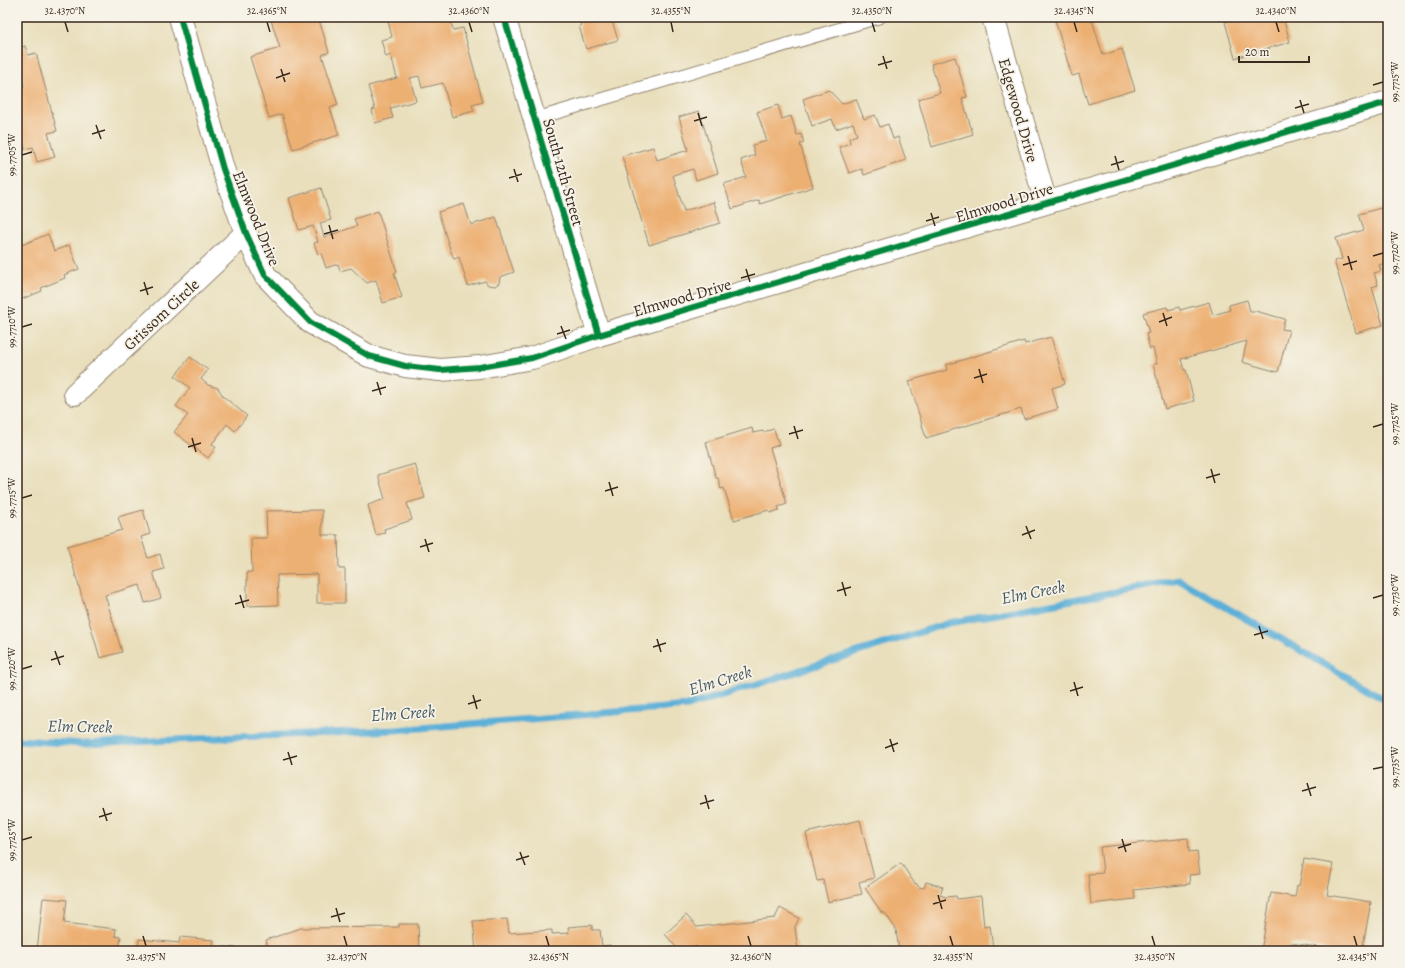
<svg xmlns="http://www.w3.org/2000/svg" width="1405" height="968" font-family="Alegreya,serif">
<rect width="100%" height="100%" fill="#f7f3e8"/>
<filter id="ink" filterUnits="userSpaceOnUse"><feTurbulence type="fractalNoise" baseFrequency=".025" numOctaves="2"/><feDisplacementMap in="SourceGraphic" scale="8" xChannelSelector="R" yChannelSelector="G"/><feConvolveMatrix kernelMatrix="1 2 1 2 8 2 1 2 1" color-interpolation-filters="sRGB"/></filter>
<filter id="wash" filterUnits="userSpaceOnUse"><feTurbulence type="fractalNoise" baseFrequency=".012" numOctaves="4" result="noise"/><feDisplacementMap in="SourceGraphic" scale="16" xChannelSelector="R" yChannelSelector="G"/><feGaussianBlur stdDeviation="0.9" result="paint"/><feColorMatrix in="noise" values="0 0 0 0 0 0 0 0 0 0 0 0 0 0 0 0 0 1.4 0 .05"/><feComposite in="paint" operator="in"/></filter>
<g filter="url(#wash)">
<rect width="100%" height="100%" fill="#e9dfbc"/>
<g fill="none" stroke-linecap="round" stroke-linejoin="round">
<path stroke="#5bafd7" stroke-width="7" d="M17,740L85,744L395,730L688,706L949,623L1179,580L1388,701"/>
</g>
<g id="blocks">
<path fill="#edb073" d="M270,17H318L329,52L322,55L338,105L330,108L339,135L293,149L282,114L269,118L250,57L280,48Z
M387,17H450L453,30L463,28L483,102L472,105L474,111L452,117L443,83L422,88L419,76L410,78L416,101L390,108L393,118L375,123L372,110L375,109L368,86L397,78L391,55L386,57L381,40L392,37Z
M579,17H623L612,21L618,40L586,49L579,26H581Z
M1058,17H1091L1103,55L1122,49L1135,90L1088,104L1079,74L1072,76L1055,20Z
M1230,17H1283L1290,42L1235,58L1225,22L1231,20Z
M1340,17H1374L1361,21H1358L1356,18L1341,22Z
M25,46L28,55L36,53L57,131L48,133L55,157L37,162L33,147L25,149L23,142L20,143L17,136V88L24,86L20,73L17,74V48Z
M955,57L967,97L962,98L973,134L932,147L918,99L940,93L931,64Z
M829,90L842,104L856,99L864,119L875,115L880,127L888,124L893,139L898,137L906,160L864,175L862,169L849,173L839,147L850,143L849,138L857,135L853,123L836,129L832,119L812,126L803,99Z
M778,105L782,119L791,116L797,135L801,134L804,143L800,144L813,187L760,204L759,200L732,209L724,184L746,177L741,160L755,155L752,145L767,141L757,112Z
M699,111L718,173L696,180L693,169L673,175L684,211L714,202L720,223L649,245L622,156L653,147L657,160L688,150L679,117Z
M321,188L331,220L320,223L324,237L357,226L354,219L378,211L397,272L394,273L402,297L383,303L376,280L367,283L351,268L340,271L338,264L326,268L321,253L318,254L314,243L318,242L313,226L299,230L289,198Z
M464,204L471,225L496,217L514,272L500,277L499,283L495,286L488,285L485,281L468,286L459,257L454,259L450,249L438,212Z
M1388,206V262L1379,265L1381,271L1374,273L1378,285L1372,287L1383,325L1356,333L1334,261L1342,259L1336,238L1364,230L1359,214Z
M48,234L54,251L69,245L79,269L64,275L65,278L41,288L42,291L17,301V251L18,250L17,247Z
M1247,300L1250,311H1255L1285,319L1282,329L1289,330L1278,372L1242,362L1247,341L1181,359L1184,370H1186L1194,401L1165,409L1153,364H1157L1153,348L1150,349L1146,334L1149,333L1143,313L1167,307L1168,310L1179,307L1180,310L1209,302L1213,315L1230,310L1229,305Z
M1051,337L1065,384L1052,388L1058,409L1024,419L1021,409L926,438L909,381L947,370L946,365L1024,341L1025,344Z
M190,357L208,370L201,379L208,385L218,388L223,396L247,416L235,431L227,424L212,444L216,447L208,458L174,432L188,415L176,406L190,388L175,376Z
M752,428L753,433L763,431V432L774,429L779,445L770,448L787,504L778,507L779,510L770,513L769,510L734,520L724,488L721,489L718,478H716L706,442Z
M415,464L425,498L407,503L412,520L384,529L385,533L376,535L368,505L385,499L378,475Z
M143,510L150,534L141,537L148,558L160,554L164,569L153,572L161,598L145,603L140,585L105,595L122,652L100,658L67,546L122,530L118,517Z
M322,510V535H338L339,569H345V603H317V574L277,575L278,605L247,606V572H252L251,538H267L266,511Z
M860,820L874,878L859,882L862,894L828,902L823,880L817,881L806,833Z
M1188,838L1189,852L1197,851L1200,874L1189,875L1190,884L1134,890L1135,899L1091,904L1088,874L1103,873L1100,847Z
M1304,859L1333,864L1327,895L1371,902L1362,951H1331L1324,950V948L1291,943L1290,951H1261L1271,893L1295,897L1297,885L1299,886Z
M901,863L915,884L916,883L919,887L924,888L926,882L943,887L940,895L946,897L956,896L957,899L981,896L984,927L990,926L993,948L968,951H899L896,929L885,913H882L865,888Z
M43,898L67,900L64,923L116,929L115,936L121,937L119,951H37Z
M780,908L799,918L795,927L798,951H697L696,946L690,951H679L665,934L686,915L697,927L775,918Z
M507,919L509,933L552,930V934L569,933L568,927L592,925V930H600L602,946L610,945V951H476L473,921Z
M399,924H418L419,951H269L266,940L301,928L399,927Z
M180,937L214,940L213,946L249,949V951H138L139,939L179,943Z"/>
</g>
</g>
<g filter="url(#ink)">
<use href="#blocks" fill-opacity="0" stroke="#92846d" stroke-width="1"/>
<g fill="none" stroke-linecap="round" stroke-linejoin="round">
<g stroke="#92846d" stroke-width="14">
<path id="lane" d="M535,119L880,17"/>
</g>
<g stroke="#92846d" stroke-width="24">
<path id="street" d="M180,17L223,169L246,233L265,275L310,322L369,356L405,366L440,370L480,367L532,358L599,335L1388,102
M504,17L599,335
M993,17L1046,203
M75,394L246,233"/>
</g>
<use href="#lane" stroke="#fff" stroke-width="12"/>
<use href="#street" stroke="#fff" stroke-width="22"/>
<g stroke="#f7f3e8" stroke-width="8">
<path id="cycleway" d="M180,17L223,169L246,233L265,275L310,322L369,356L405,366L440,370L480,367L532,358L599,335L1388,102
M504,17L599,335"/>
</g>
<use href="#cycleway" stroke="#00873e" stroke-width="6"/>
</g>
</g>
<path fill="none" stroke="#3b2a1e" stroke-width="1.5" d="M65,22L68,32M267,22L270,32M469,22L472,32M671,22L673,32M872,22L875,32M1074,22L1077,32M1276,22L1279,32M883,56L887,69M878,65L892,61M281,69L285,82M276,78L290,73M1373,85L1383,82M1300,100L1304,113M1295,108L1309,104M698,113L702,126M694,121L707,117M96,125L101,139M92,134L105,130M22,155L32,152M1115,156L1119,170M1111,165L1124,161M514,169L518,182M509,178L522,174M931,213L935,226M926,221L939,217M329,225L333,239M324,234L338,230M1348,256L1352,270M1373,256L1383,253M1343,265L1357,261M746,269L750,282M741,278L755,274M144,282L148,295M140,291L153,287M1163,313L1167,326M1159,322L1172,317M561,326L566,339M22,327L32,324M557,334L570,330M979,369L983,383M974,378L987,374M377,382L381,395M372,391L386,387M794,426L798,439M1373,427L1383,424M789,434L803,430M192,438L196,452M188,447L201,443M1211,469L1215,483M1206,478L1220,474M609,482L613,496M605,491L618,487M22,498L32,495M1026,526L1031,539M1022,535L1035,530M425,539L429,552M420,547L433,543M842,582L846,596M837,591L851,587M240,595L244,608M1373,598L1383,595M235,604L249,600M1259,626L1263,639M1254,635L1268,631M657,639L661,652M653,647L666,643M55,651L60,665M51,660L64,656M22,669L32,666M1074,682L1078,696M1070,691L1083,687M473,695L477,709M468,704L481,700M890,739L894,752M885,748L898,743M288,752L292,765M283,760L297,756M1373,769L1383,767M1307,783L1311,796M1302,791L1316,787M705,795L709,809M700,804L714,800M103,808L107,821M99,817L112,813M1122,839L1126,852M22,840L32,837M1118,848L1131,844M520,852L525,865M516,860L529,856M938,895L942,909M933,904L946,900M336,908L340,922M331,917L345,913M143,936L146,946M344,936L347,946M546,936L549,946M748,936L751,946M950,936L953,946M1152,936L1155,946M1354,936L1357,946"/>
<g text-anchor="middle" stroke-width="3.5" stroke-linejoin="round" paint-order="stroke">
<g font-size="16" fill="#3b2a1e" stroke="#f7f3e8">
<text transform="translate(1019 110) rotate(74)" y="6">Edgewood Drive</text>
<text transform="translate(564 172) rotate(74)" y="6">South 12th Street</text>
<text transform="translate(1004 202) rotate(-17)" y="6">Elmwood Drive</text>
<text transform="translate(257 218) rotate(68)" y="6">Elmwood Drive</text>
<text transform="translate(682 297) rotate(-16)" y="6">Elmwood Drive</text>
<text transform="translate(161 314) rotate(-43)" y="6">Grissom Circle</text>
</g>
<g font-size="17" font-style="italic" fill="#46595f" stroke="#f7f3e8">
<text transform="translate(1033 592) rotate(-11)" y="6">Elm Creek</text>
<text transform="translate(720 680) rotate(-17)" y="6">Elm Creek</text>
<text transform="translate(403 713) rotate(-4)" y="6">Elm Creek</text>
<text transform="translate(80 726) rotate(1)" y="6">Elm Creek</text>
</g>
</g>
<rect width="1405" height="968" fill="none" stroke="#f7f3e8" stroke-width="44"/>
<path d="M1239 56v6h70v-6" fill="none" stroke="#3b2a1e" stroke-width="2"/>
<text x="1245" y="56" font-size="12" fill="#3b2a1e" stroke="#f7f3e8" stroke-width="3" paint-order="stroke">20 m</text>
<rect x="22" y="22" width="1361" height="924" fill="none" stroke="#3b2a1e" stroke-width="1.5"/>
<g font-size="10" text-anchor="middle" fill="#3b2a1e">
<text x="65" y="14">32.4370°N</text>
<text x="267" y="14">32.4365°N</text>
<text x="469" y="14">32.4360°N</text>
<text x="671" y="14">32.4355°N</text>
<text x="872" y="14">32.4350°N</text>
<text x="1074" y="14">32.4345°N</text>
<text x="1276" y="14">32.4340°N</text>
<text transform="translate(1394 82) rotate(-90)" y="4">99.7715°W</text>
<text transform="translate(11 155) rotate(-90)" y="4">99.7705°W</text>
<text transform="translate(1394 253) rotate(-90)" y="4">99.7720°W</text>
<text transform="translate(11 327) rotate(-90)" y="4">99.7710°W</text>
<text transform="translate(1394 424) rotate(-90)" y="4">99.7725°W</text>
<text transform="translate(11 498) rotate(-90)" y="4">99.7715°W</text>
<text transform="translate(1394 595) rotate(-90)" y="4">99.7730°W</text>
<text transform="translate(11 669) rotate(-90)" y="4">99.7720°W</text>
<text transform="translate(1394 767) rotate(-90)" y="4">99.7735°W</text>
<text transform="translate(11 840) rotate(-90)" y="4">99.7725°W</text>
<text x="146" y="960">32.4375°N</text>
<text x="347" y="960">32.4370°N</text>
<text x="549" y="960">32.4365°N</text>
<text x="751" y="960">32.4360°N</text>
<text x="953" y="960">32.4355°N</text>
<text x="1155" y="960">32.4350°N</text>
<text x="1357" y="960">32.4345°N</text>
</g>
</svg>
